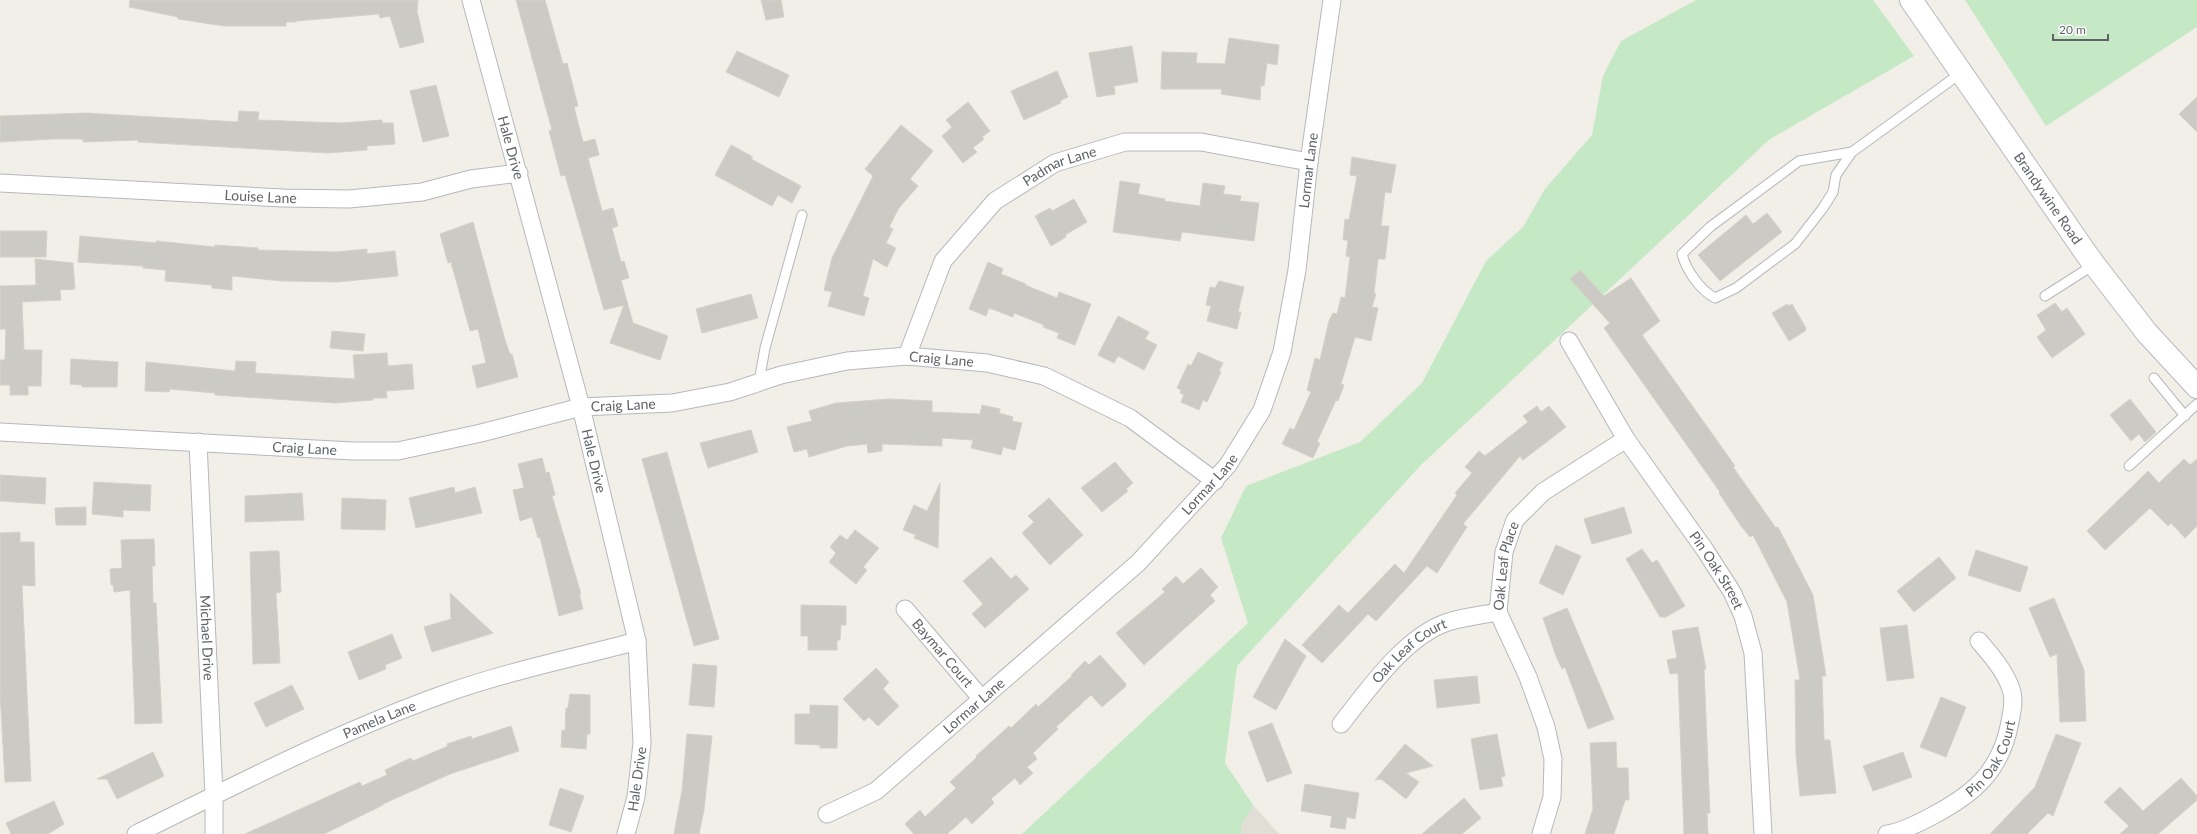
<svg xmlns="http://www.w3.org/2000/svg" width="2197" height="834" font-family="Lato,sans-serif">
<rect width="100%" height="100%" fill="#f1efe8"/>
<path fill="#e1ded6" d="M1253,805L1279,834H1241V826Z"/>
<path fill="#c5e8c5" d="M1696,0H1873L1914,56L1770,139L1421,465L1237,666L1225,763L1253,805L1241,826V834H1022L1248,623L1221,538L1246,486L1360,442L1422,383L1486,261L1523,227L1545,189L1592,135L1603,76L1621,41Z
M1965,0H2197V27L2046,126Z"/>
<path fill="#cccac5" stroke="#d6d1c6" d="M130,0H418L417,11L424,42L400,48L390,16L380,18L379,14L296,21V22H286V26H224L178,19V17L129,7Z
M516,0H545L563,64L567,63L578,106L574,107L583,142L595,139L599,155L588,158L602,211L613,208L618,226L612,228L621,262L624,261L629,278L621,280L633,323L668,336L660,360L610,343L624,305L604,310L565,175L561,176L549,131L552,130Z
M761,0H781L784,17L766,20Z
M1229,38L1279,45L1277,65L1267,63L1264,86L1261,85L1260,100L1221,94L1222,89H1161L1162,52L1197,53L1196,63L1225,64Z
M1132,46L1138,82L1114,86L1115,94L1097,97L1089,53Z
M737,51L789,75L779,97L726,72Z
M1057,71L1068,97L1060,101L1061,103L1024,120L1011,91Z
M436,85L449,136L423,142L410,91Z
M2197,97V132L2179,114Z
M968,102L990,131L982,137L984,139L973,148L977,152L963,163L942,136L952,127L946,120Z
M239,111L259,112L258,120L340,123L382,120V123H393L395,144L367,146V150L328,153L138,142V140L83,142V139H52L0,142V116L86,113L238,122Z
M901,125L933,151L910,179L918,186L899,208L889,227L893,229L886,243L896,248L887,267L873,259L863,296L869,298L864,316L828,306L832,292L824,290L832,258L873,176L865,169Z
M731,145L753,157L751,159L801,186L792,203L778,195L772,206L715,175Z
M1352,157L1396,165L1391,193L1385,192L1381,226H1389L1385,259H1378L1374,293L1376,294L1372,307L1378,308L1371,341L1355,337L1341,384L1344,385L1338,401L1336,400L1317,442L1320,443L1313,458L1282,444L1290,428L1294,430L1311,392L1307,390L1315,358L1320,360L1329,321L1333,313L1337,314L1341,297L1345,298L1350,257L1346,256L1348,240H1343L1345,219L1349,220L1357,176L1350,175Z
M1120,181L1140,184L1138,194L1165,199L1164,201L1200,206L1203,183L1225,186L1223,194L1241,196L1240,201L1259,203L1254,241L1182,232L1180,241L1113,232Z
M1074,199L1087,222L1065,235L1066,237L1051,246L1035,216L1050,208L1052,211Z
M1767,213L1782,232L1720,281L1698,255L1746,215L1753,224Z
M473,222L505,340L510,354H512L518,377L477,388L472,366L486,363L478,329L470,331L451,262L448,263L440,234Z
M0,231H47L46,257H0Z
M80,236L156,243V241L215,247V245L258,248V250L337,252L367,249V254L395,251L398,276L337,282L282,281L232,276V290L212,288V285L165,281L166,270L143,268V266L78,262Z
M35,259L73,263L75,289L60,290L61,300L22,302L24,350H42L41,386H28V395H10V385H0V360H5L6,329H0V286L36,285Z
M988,262L1003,269L1001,274L1026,284L1025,285L1057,298L1059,292L1091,304L1075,345L1057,338L1059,333L1043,327L1044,325L1014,313L1013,317L989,308L986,316L969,309Z
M1580,270L1604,296L1631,278L1660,321L1642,335L1735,466L1733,467L1776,528L1778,527L1813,595L1826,676H1822L1824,740H1830L1836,793L1800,796L1796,755L1795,680H1800L1787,602L1753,535L1750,537L1741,526L1719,493L1720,492L1604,328L1610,323L1570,279Z
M1219,281L1244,287L1238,312H1241L1237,329L1207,321L1211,306L1206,305L1210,287L1215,288Z
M751,294L758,318L702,333L696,309Z
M2055,303L2062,312L2067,308L2085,334L2052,358L2037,337L2046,330L2037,315Z
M1787,304L1788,306L1792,304L1806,328L1805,331L1789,341L1772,313Z
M1118,316L1149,332L1145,339L1157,345L1144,370L1118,356L1114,363L1098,355Z
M332,331L365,334L363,351L330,348Z
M1198,352L1223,363L1219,371L1221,372L1207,402L1203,400L1199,410L1181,402L1184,395L1180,393L1181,390L1177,388L1188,364L1191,366Z
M387,353L388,366L412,364L414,389L386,391L387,398H373V400L335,403L215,395V393L170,389L169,392L145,391L146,362L235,371L236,361L256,362L255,373L355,379L353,355Z
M71,359L118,362L117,387H82V385L70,384Z
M889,399L932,401V412L980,414L982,405L1000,409L999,413L1013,417L1012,421L1022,423L1015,450L1003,447L1001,455L971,448L973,440L942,438V446L882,444V451L868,453L867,444L847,446L809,457L807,449L794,452L787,427L812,421L809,411L836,403Z
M2130,399L2156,432L2145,442L2139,434L2131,441L2110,415Z
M1537,406L1541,412L1549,406L1566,427L1523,460L1520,456L1463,524L1467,527L1437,573L1427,566L1376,621L1368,614L1322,663L1302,645L1339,605L1348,613L1395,564L1404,573L1457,495L1455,493L1472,473L1465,467L1479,451L1485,456L1528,422L1523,416Z
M751,430L758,452L708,468L700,443Z
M667,452L719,639L694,646L642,459Z
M542,458L546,473L549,472L555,495L552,496L581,594H579L583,609L559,616L540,537L538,538L532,517L520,521L513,490L524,488L518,464Z
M2184,459L2190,465L2197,459V526L2185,538L2171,523L2168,526L2150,508L2105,550L2087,531L2148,471L2159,483Z
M1115,462L1133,483L1126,489L1128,491L1102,512L1081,488Z
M0,475L46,478L45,504L0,501Z
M94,482L151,485L150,511L123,510V517L92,514Z
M940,483L938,548L914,538L916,535L903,530L914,505L927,511Z
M454,487L455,493L475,487L482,513L416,528L409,498Z
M302,493L304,520L245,522V496Z
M342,498L386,500L385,530L341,529Z
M1049,498L1083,535L1050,565L1022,533L1034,522L1028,516Z
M86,507V525H56L55,508Z
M1624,507L1632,533L1592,544L1584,519Z
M855,530L879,548L863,567L867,570L856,584L829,562L836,553L830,547L840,535L847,540Z
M20,532V542H34L35,586L22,585L31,781L5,782L0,692V533Z
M154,539L155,566H152L153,603H156L162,723L135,724L130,590L114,592L113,585H111L110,569L122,568L121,540Z
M1556,545L1581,556L1563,595L1539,583Z
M1642,549L1652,563L1657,560L1685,606L1666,617H1660L1626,559Z
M1976,550L2028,567L2020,592L1968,575Z
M272,551H279L281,592L276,593L280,663L253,664L250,552Z
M991,557L1011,579L1016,575L1029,589L985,628L972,614L983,604L963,581Z
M1939,557L1956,578L1914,612L1897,591Z
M1201,568L1218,587L1210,595L1215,601L1144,665L1116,633L1165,592L1162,589L1176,576L1183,584Z
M450,593L493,633L432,652L424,627L451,619Z
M2054,598L2084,670L2086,721L2060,722L2057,654L2050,657L2029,608Z
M801,605L846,606V625H841L840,640H837V650H808V636H801Z
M1567,608L1614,719L1588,729L1565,667L1562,669L1556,656L1543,618Z
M1907,625L1914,678L1887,681L1880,628Z
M1698,627L1706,669H1704L1710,813H1707L1708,834H1684L1678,673L1670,674L1667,660L1677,658L1672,631Z
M392,634L402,658L385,665L386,669L359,680L348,652Z
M1285,639L1306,656L1276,710L1253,697Z
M1100,655L1126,684L1125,687L1102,707L1091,695L1056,727L1058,729L1033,753L1037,759L1027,767L1033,773L1020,785L1015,778L991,799L994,803L972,824L966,817L947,834H914L905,824L920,810L925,817L956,788L950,782L977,757L976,756L1009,726L1011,728L1036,704L1038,707L1072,676L1071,675L1085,661L1089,665Z
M693,664L717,666L714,707L689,705Z
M876,668L889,682L883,689L899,706L878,726L869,717L864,721L843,699Z
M1477,676L1480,703L1437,708L1434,680Z
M292,685L304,709L266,727L254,703Z
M570,694L590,695V734H587L586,749L561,747L562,730L565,731L566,708H568Z
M1941,697L1966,707L1946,757L1920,747Z
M810,705L838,706L837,748H820V745L795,744V714H810Z
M1272,723L1292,773L1267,782L1248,732Z
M511,726L519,751L450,774L383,804V805L324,834H245L360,782L362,786L387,775L385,770L411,758L413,761L448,746L447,744L471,736L472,739Z
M687,734L712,736L704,810L699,834H674L682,790Z
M1497,734L1505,776L1501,777L1503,786L1480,790L1471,739Z
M2056,734L2081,743L2053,816L2048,813L2027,834H1990L2035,787Z
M1616,742L1617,768H1628L1629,800H1625L1614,834H1585L1593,809L1590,743Z
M1405,744L1433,766L1406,773L1419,782L1406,799L1381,779L1375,780Z
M153,752L164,776L117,799L107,779H97Z
M1903,752L1912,777L1873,791L1863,766Z
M2181,778L2197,796V800L2158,834H2120L2129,826L2104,802L2120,787L2143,811Z
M1305,784L1359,793L1355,819L1347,817L1345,829L1330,827L1332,816L1301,811Z
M560,788L584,796L571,832L549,825Z
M1464,798L1481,818L1462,834H1422Z
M54,801L64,824L48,834H11L6,823Z"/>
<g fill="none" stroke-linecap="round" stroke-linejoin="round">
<g stroke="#b5b8bc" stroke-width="11">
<path id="lane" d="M1852,152L1799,161L1710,227L1682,254C1686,270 1700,290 1715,298L1736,288L1795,244L1823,208L1833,192L1836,175L1852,152L1961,73
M2045,296L2095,264
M2154,378L2185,416
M759,382L765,348L802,215
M2129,466L2197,404"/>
</g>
<g stroke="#b5b8bc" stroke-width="19">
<g id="street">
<path id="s1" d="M471,0L581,407L637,641L642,743L636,797L626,834"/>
<path id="s2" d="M0,183L283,198L349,199L422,192L471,179L519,173"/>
<path id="s3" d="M1569,341L1626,439L1705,550L1732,592L1743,616L1753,653L1763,834"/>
<path id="s4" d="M907,356L943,261L995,201L1055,163L1125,142H1201L1309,162"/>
<path id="s5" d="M0,432L353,451H398L481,433L581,407L672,403L730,392L781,375L847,361L907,356L987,363L1044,376L1130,418L1215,481"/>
<path id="s6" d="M198,442L214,795V834"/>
<path id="s7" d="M905,609L981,698"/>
<path id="s8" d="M1341,724C1368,690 1405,636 1448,622C1464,617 1482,615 1498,612"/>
<path id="s9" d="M827,814L876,791L1138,563L1228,465L1262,410L1282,352L1297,270L1309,162L1332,0"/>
<path id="s10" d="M136,834C238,784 340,731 447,693C509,671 574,658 637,641"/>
<path id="s11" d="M1541,834L1552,797L1553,759L1546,727L1528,677L1498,612L1504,552L1515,520L1543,492L1626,439"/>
<path id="s12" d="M1887,834C1902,832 1919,823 1932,816C1974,794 2001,771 2010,722C2012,711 2015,699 2011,689C2005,671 1991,655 1979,641"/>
</g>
</g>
<g stroke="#b6babf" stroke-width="24">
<g id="secondary">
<path id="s13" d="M1911,0L2090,259L2147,333L2197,387"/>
</g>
</g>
<use href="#lane" stroke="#fff" stroke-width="9"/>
<use href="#street" stroke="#fff" stroke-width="17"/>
<use href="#secondary" stroke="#fff" stroke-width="22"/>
</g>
<g text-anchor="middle" stroke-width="3.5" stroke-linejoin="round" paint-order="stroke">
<g font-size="14" fill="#5f6368" stroke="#fff">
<text dy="5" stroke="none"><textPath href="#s1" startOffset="153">Hale Drive</textPath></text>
<text dy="5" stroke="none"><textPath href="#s4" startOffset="255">Padmar Lane</textPath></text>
<text dy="5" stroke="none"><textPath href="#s9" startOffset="844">Lormar Lane</textPath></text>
<text dy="5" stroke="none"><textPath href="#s2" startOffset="261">Louise Lane</textPath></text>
<text dy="5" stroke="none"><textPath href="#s13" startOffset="241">Brandywine Road</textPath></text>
<text dy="5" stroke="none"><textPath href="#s5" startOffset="953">Craig Lane</textPath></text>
<text dy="5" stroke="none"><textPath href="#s5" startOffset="629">Craig Lane</textPath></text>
<text dy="5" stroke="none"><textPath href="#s5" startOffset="305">Craig Lane</textPath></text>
<text dy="5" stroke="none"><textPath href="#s1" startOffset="477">Hale Drive</textPath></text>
<text dy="5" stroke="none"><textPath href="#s9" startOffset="508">Lormar Lane</textPath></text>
<text dy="5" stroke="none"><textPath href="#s11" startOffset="281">Oak Leaf Place</textPath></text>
<text dy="5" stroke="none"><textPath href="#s3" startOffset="273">Pin Oak Street</textPath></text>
<text dy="5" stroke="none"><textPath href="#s6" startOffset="196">Michael Drive</textPath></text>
<text dy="5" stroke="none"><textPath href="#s7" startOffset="58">Baymar Court</textPath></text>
<text dy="5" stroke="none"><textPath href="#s8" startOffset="101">Oak Leaf Court</textPath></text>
<text dy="5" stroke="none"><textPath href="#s9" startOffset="184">Lormar Lane</textPath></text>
<text dy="5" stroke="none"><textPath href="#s10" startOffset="269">Pamela Lane</textPath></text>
<text dy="5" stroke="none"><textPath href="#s12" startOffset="134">Pin Oak Court</textPath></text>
<text transform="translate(637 779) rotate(-82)" y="5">Hale Drive</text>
</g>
</g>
<path d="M2053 34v6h55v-6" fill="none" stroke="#5f6368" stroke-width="2"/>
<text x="2059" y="34" font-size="12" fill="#5f6368" stroke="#ffffff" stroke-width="3" paint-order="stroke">20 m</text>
</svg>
